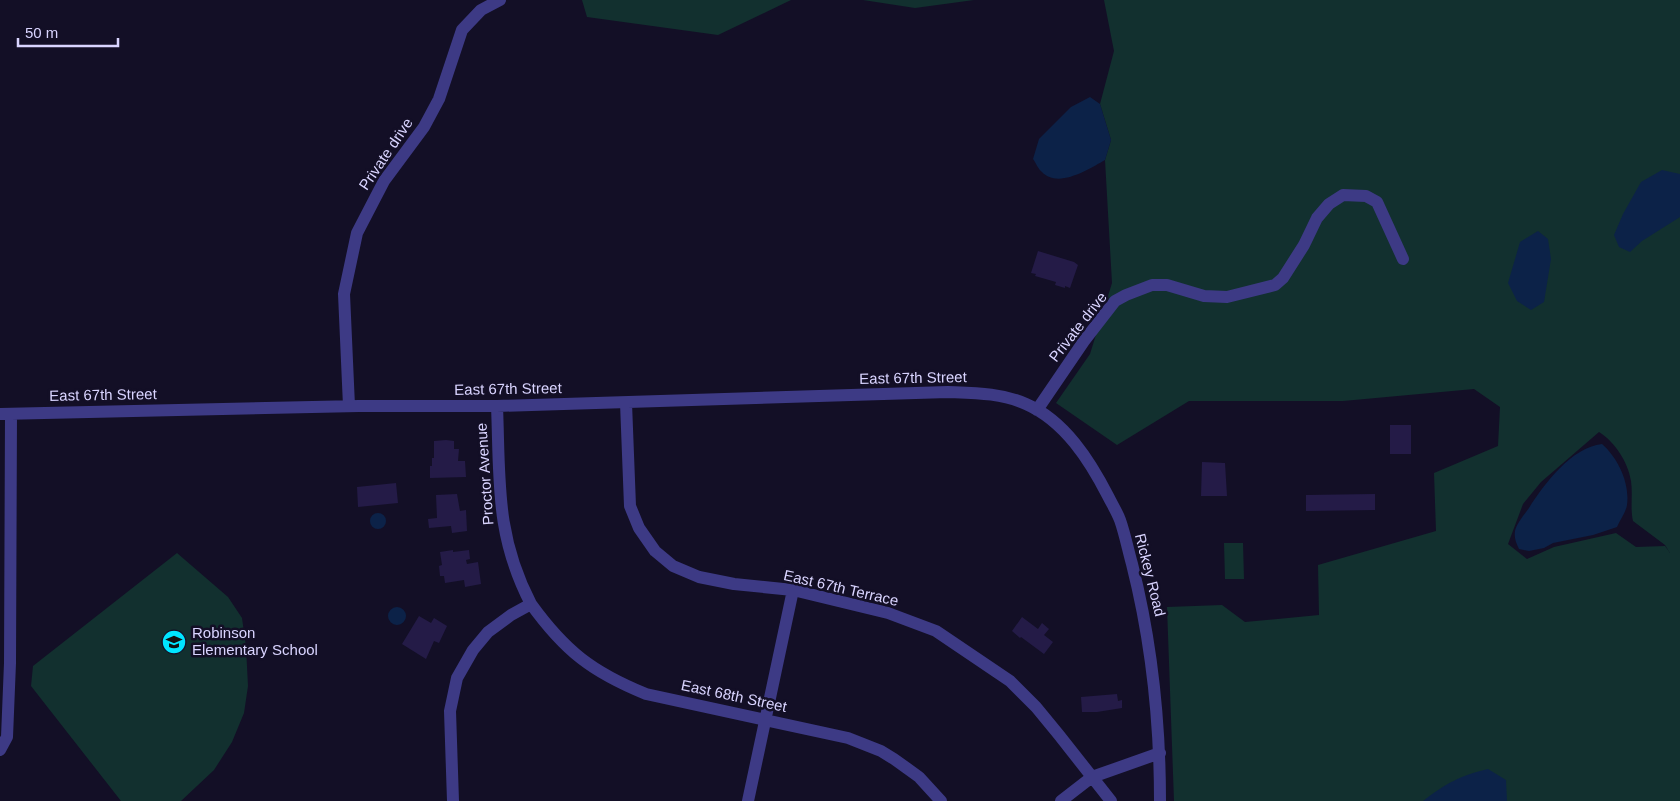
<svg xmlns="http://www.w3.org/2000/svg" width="1680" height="801" font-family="Helvetica,sans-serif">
<rect width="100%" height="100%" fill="#130f26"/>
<path fill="#12302f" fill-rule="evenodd" d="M582,0H791L718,35L587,17Z
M863,0H974L915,8Z
M1104,0H1680V801H1174L1167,607L1222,605L1245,622L1319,615L1318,565L1436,531L1434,473L1498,446L1500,407L1474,389L1343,401H1189L1117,445L1056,403L1090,354L1112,283L1105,160L1111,140L1100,104L1114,51ZM1599,432C1615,442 1628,462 1631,481C1633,495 1630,508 1633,521L1665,545L1670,553L1665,546L1636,547L1616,533L1554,547L1527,559L1508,544L1523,504L1541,482Z
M1224,543H1243L1244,579H1225Z
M177,553L228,597L242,618L246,647L248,686L244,713L232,742L214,770L181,801H121L31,686L33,666Z"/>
<path fill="#0c2248" d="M1090,97L1100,104L1111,140L1105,160C1089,169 1058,189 1042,172C1038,169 1036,163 1033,159L1039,139L1071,107Z
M1662,170L1680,174V217L1642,241L1630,252L1619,247L1614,235L1623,214L1641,182Z
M1538,231L1548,239L1551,259L1544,302L1531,310L1517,301L1508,283L1520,242Z
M1602,444C1618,458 1630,483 1627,505C1626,512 1620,520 1617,527L1593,535L1553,543L1544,548L1529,551L1519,549C1516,543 1514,538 1515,531C1517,523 1524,515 1529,508C1544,484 1572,447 1602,444Z
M370 521a8 8 0 1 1 16 0a8 8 0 1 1-16 0Z
M388 616a9 9 0 1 1 18 0a9 9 0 1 1-18 0Z
M1488,769L1506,780L1507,801H1423C1445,784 1461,775 1488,769Z"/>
<path fill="#241b47" d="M1038,251L1074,262L1078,265L1070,288L1065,286V288L1055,285L1056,282L1035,276L1036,274L1031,273Z
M1390,425H1411V454H1390Z
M446,440L454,441V449H459L458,461H465L466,477L430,478V466H432V458H434V441Z
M1202,462L1225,463L1227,496H1201Z
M396,483L398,503L358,507L357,487Z
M457,494L460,511L466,510L467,531L452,533L451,526L429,528L428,519L437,518L436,495Z
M1375,494V510L1306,511V495Z
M453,550V552L469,550L470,559L466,560L467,564L478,562L481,584L465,587L464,580L445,583L444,576H440L439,566L442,565L440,552Z
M419,616L431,623L434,618L447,626L439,643L434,641L426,659L402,644Z
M1022,617L1038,629L1042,623L1049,629L1044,635L1053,642L1044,654L1021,637L1020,638L1012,631Z
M1117,694L1118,701L1122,700V708L1097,712H1082L1081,697Z"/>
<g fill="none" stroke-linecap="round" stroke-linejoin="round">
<path stroke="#3d3a85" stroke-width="12" d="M626,403L630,506L639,528L655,551L673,566L699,577L734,584L793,590L888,613L936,631L1010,681L1036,707L1059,735L1111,801
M349,406L344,294L357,233L384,181L424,127L439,99L462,30L481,10L500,0
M1037,410L1084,341L1115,301L1126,295L1152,285H1167L1204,296L1227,297L1275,285L1283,278L1304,245L1317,218L1329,204L1343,195L1366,196L1377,202L1403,259
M0,414L359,406H497L948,392C974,393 1002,393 1026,404C1065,421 1090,461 1108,496C1112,504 1117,512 1120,520C1125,534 1128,550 1132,564C1152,643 1160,720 1160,801
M531,604C565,651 592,672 646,694L848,738L881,751L894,759L919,777L941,801
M0,750L7,737L10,663L11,414
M453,801L450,711L457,678L473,650L488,632L511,615L531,604C495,535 500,480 497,406
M748,801L793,590
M1061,801L1092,777L1160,753"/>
</g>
<defs>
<g id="school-disc" transform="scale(1.25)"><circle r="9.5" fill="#00e5ff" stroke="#130f26"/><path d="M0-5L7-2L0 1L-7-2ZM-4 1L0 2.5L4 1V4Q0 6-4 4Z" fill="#111"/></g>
</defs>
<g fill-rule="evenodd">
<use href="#school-disc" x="174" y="642"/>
</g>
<g text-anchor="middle" stroke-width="5" stroke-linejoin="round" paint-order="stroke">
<g font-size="15" fill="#d9d4ff" stroke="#130f26">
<text transform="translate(386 154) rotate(-56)" y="5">Private drive</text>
<text transform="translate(1078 327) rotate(-52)" y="5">Private drive</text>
<text transform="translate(913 378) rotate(-1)" y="5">East 67th Street</text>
<text transform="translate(508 389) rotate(-1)" y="5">East 67th Street</text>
<text transform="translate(103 395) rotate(-1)" y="5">East 67th Street</text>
<text transform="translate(485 474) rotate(-94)" y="5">Proctor Avenue</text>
<text transform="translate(1150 575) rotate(76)" y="5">Rickey Road</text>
<text transform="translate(841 588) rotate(13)" y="5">East 67th Terrace</text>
<text transform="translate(734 696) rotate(12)" y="5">East 68th Street</text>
</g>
<g font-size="15" fill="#d9d4ff" stroke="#130f26" text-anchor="start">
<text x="192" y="638">Robinson<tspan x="192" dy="17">Elementary School</tspan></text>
</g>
</g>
<path d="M18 38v8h100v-8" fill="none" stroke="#d9d4ff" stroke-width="2.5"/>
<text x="25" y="38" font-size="15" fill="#d9d4ff" stroke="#130f26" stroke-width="4" paint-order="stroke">50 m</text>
</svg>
